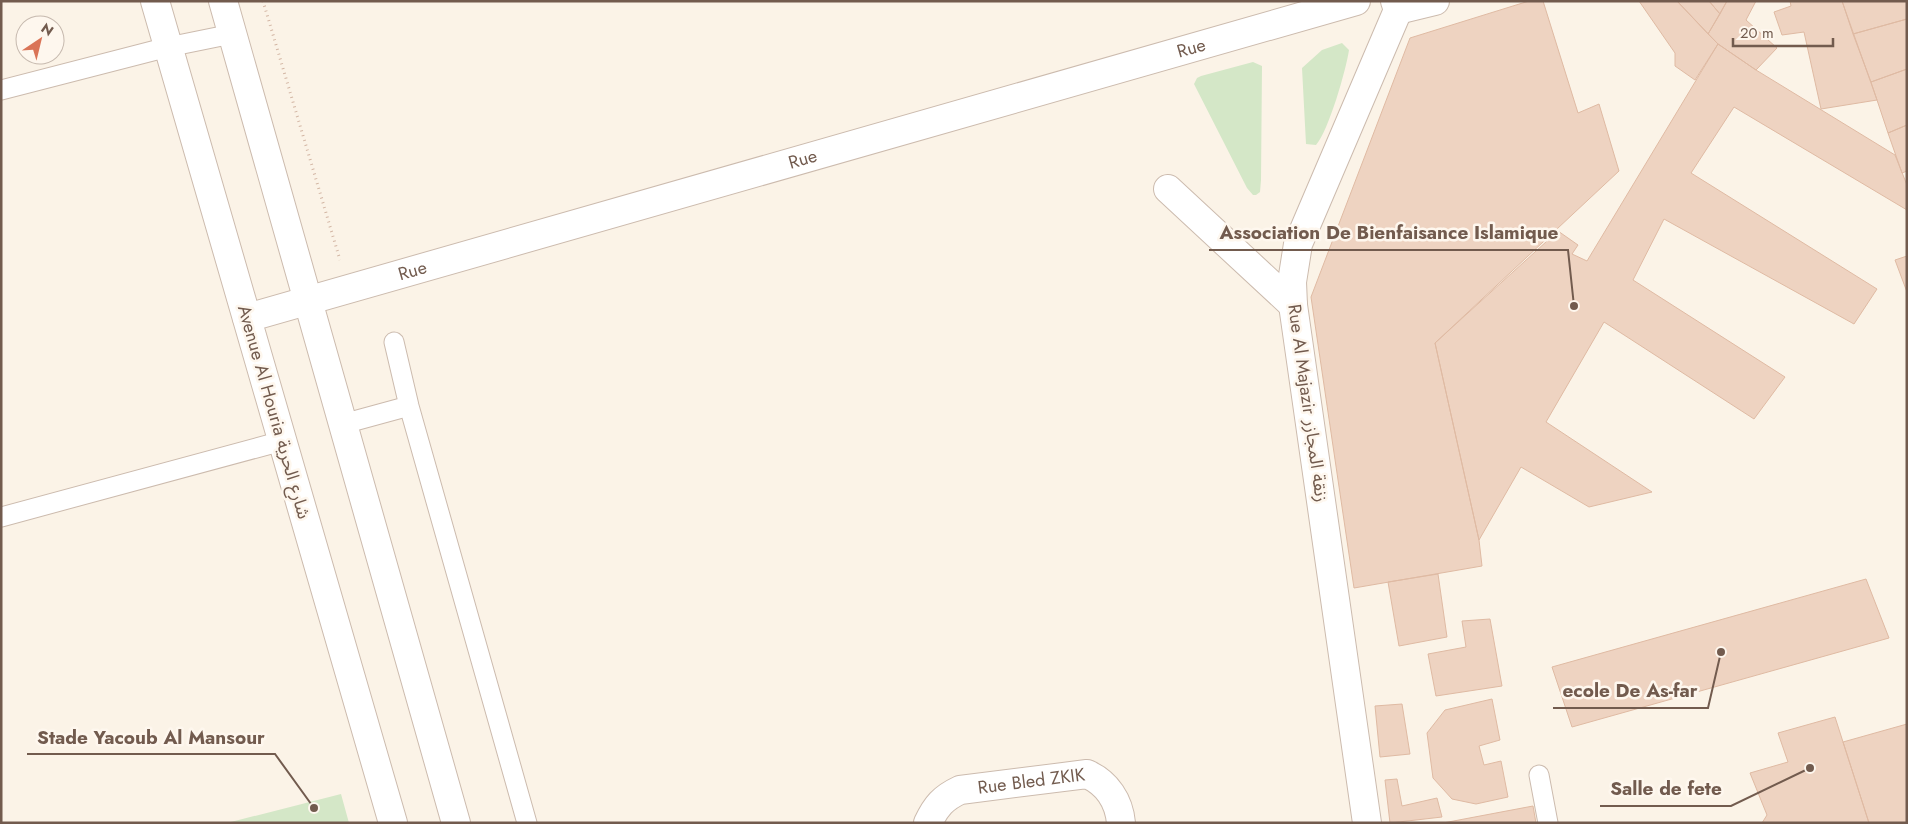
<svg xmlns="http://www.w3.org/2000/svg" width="1908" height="824" font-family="Jost,'Noto Sans Arabic',sans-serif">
<rect width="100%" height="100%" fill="#fbf3e7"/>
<path fill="#d4e7c7" d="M1342,43L1349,50C1346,70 1329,130 1316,145L1306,144L1302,68L1322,50Z
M1253,62L1262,66L1261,180L1260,192L1256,195H1253L1247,188L1194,84L1197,78L1201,76Z
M341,794L349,823H227Z"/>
<path fill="#eed3c1" stroke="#dfbaa3" d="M1529,1H1543L1578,113L1599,104L1619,171L1435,343L1479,540L1482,566L1354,588L1311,297L1410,38Z
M1639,1H1677L1718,44L1695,80L1675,66V53Z
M1677,1H1709L1720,14L1708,34Z
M1709,1H1727L1720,14Z
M1727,1H1756L1746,20L1777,48L1756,70L1718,44L1708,34Z
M1790,1H1842L1877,100L1821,109L1804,32L1782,35L1774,12L1791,6Z
M1842,1H1907V19L1853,34Z
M1907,19V69L1871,82L1853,34Z
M1718,44L1756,70L1895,155L1907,185V210L1734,107L1691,173L1877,289L1854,324L1664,219L1633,280L1785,377L1754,419L1604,322L1546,422L1652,492L1589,507L1521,467L1479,540L1435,343L1558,231L1578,245L1572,254L1587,261Z
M1907,69V125L1888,133L1871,82Z
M1907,125V171L1902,173L1888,133Z
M1907,256V292L1895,260Z
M1438,574L1447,637L1399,646L1388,582Z
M1866,579L1889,638L1572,727L1552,667Z
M1490,619L1502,686L1436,696L1428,654L1466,647L1462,621Z
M1492,699L1500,740L1479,746L1484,765L1501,761L1508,797L1476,804L1452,799L1433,778L1427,733L1445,710Z
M1402,704L1410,754L1380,757L1375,706Z
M1835,717L1869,823H1762L1767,815L1750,773L1788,762L1778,733Z
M1907,724V823H1869L1843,742Z
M1397,779L1402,806L1437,798L1442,817L1390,823L1385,780Z
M1533,806L1536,823H1443Z"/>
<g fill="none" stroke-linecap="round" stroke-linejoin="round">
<g stroke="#ccbbae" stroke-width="21">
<path id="service" d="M1,90L168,47L232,34
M394,342L409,406L527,823
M343,424L409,406
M1,517L282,441
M1539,775L1548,823"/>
</g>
<g stroke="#ccbbae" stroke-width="30">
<g id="minor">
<path d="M1398,10L1435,1"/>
<path d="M1168,189L1293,305"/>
<path id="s1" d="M247,318L1356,1"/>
<path id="s2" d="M928,823C936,806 943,798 960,790L1087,774C1107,783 1119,801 1121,823"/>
<path d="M1367,823L1293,305L1292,282L1298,244L1398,10L1395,1"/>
</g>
</g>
<g stroke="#ccbbae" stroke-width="30">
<path id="tertiary" d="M155,1L393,823
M223,1L456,823"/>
</g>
<path stroke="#d3b6a4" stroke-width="3" stroke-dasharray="1 4" stroke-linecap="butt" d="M263,1L340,260"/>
<use href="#service" stroke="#fff" stroke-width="19"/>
<use href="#minor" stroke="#fff" stroke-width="28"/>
<use href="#tertiary" stroke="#fff" stroke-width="28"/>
</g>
<g text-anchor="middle" stroke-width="5" stroke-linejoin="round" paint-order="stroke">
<g font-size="18" fill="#725b4e" stroke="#fef7ee">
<text dy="6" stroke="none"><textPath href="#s1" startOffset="982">Rue</textPath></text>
<text dy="6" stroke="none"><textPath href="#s1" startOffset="578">Rue</textPath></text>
<text dy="6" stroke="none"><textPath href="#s1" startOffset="172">Rue</textPath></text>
<text transform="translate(1308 403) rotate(82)" y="6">Rue Al Majazir زنقة المجازر</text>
<text transform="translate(274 412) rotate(74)" y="6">Avenue Al Houria شارع الحرية</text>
<text dy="6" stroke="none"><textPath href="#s2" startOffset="119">Rue Bled ZKIK</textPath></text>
</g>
</g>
<path fill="none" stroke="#725b4e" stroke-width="2" d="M1574 306L1568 250H1209M1721 652L1708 708H1553M314 808L275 754H27M1810 768L1731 806H1600"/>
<g fill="#725b4e" stroke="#fef7ee" stroke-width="2">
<circle cx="1574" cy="306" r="5"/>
<circle cx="1721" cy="652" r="5"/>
<circle cx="314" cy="808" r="5"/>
<circle cx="1810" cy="768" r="5"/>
</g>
<g font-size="19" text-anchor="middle" font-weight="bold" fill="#725b4e" stroke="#fef7ee" stroke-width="5" stroke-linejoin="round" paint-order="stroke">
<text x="1389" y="239">Association De Bienfaisance Islamique</text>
<text x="1630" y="697">ecole De As-far</text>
<text x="151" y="744">Stade Yacoub Al Mansour</text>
<text x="1666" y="795">Salle de fete</text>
</g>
<rect width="1908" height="824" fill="none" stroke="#725b4e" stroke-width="5"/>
<g transform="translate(40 40) rotate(35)"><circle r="24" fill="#fef7ee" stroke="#c6b9ae"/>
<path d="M0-4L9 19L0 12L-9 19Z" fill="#da7457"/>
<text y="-8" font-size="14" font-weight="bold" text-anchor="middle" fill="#725b4e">N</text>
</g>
<path d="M1733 38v8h100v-8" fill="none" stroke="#725b4e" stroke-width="2.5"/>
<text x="1740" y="38" font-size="15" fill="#725b4e" stroke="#fef7ee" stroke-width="4" paint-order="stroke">20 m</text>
</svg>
